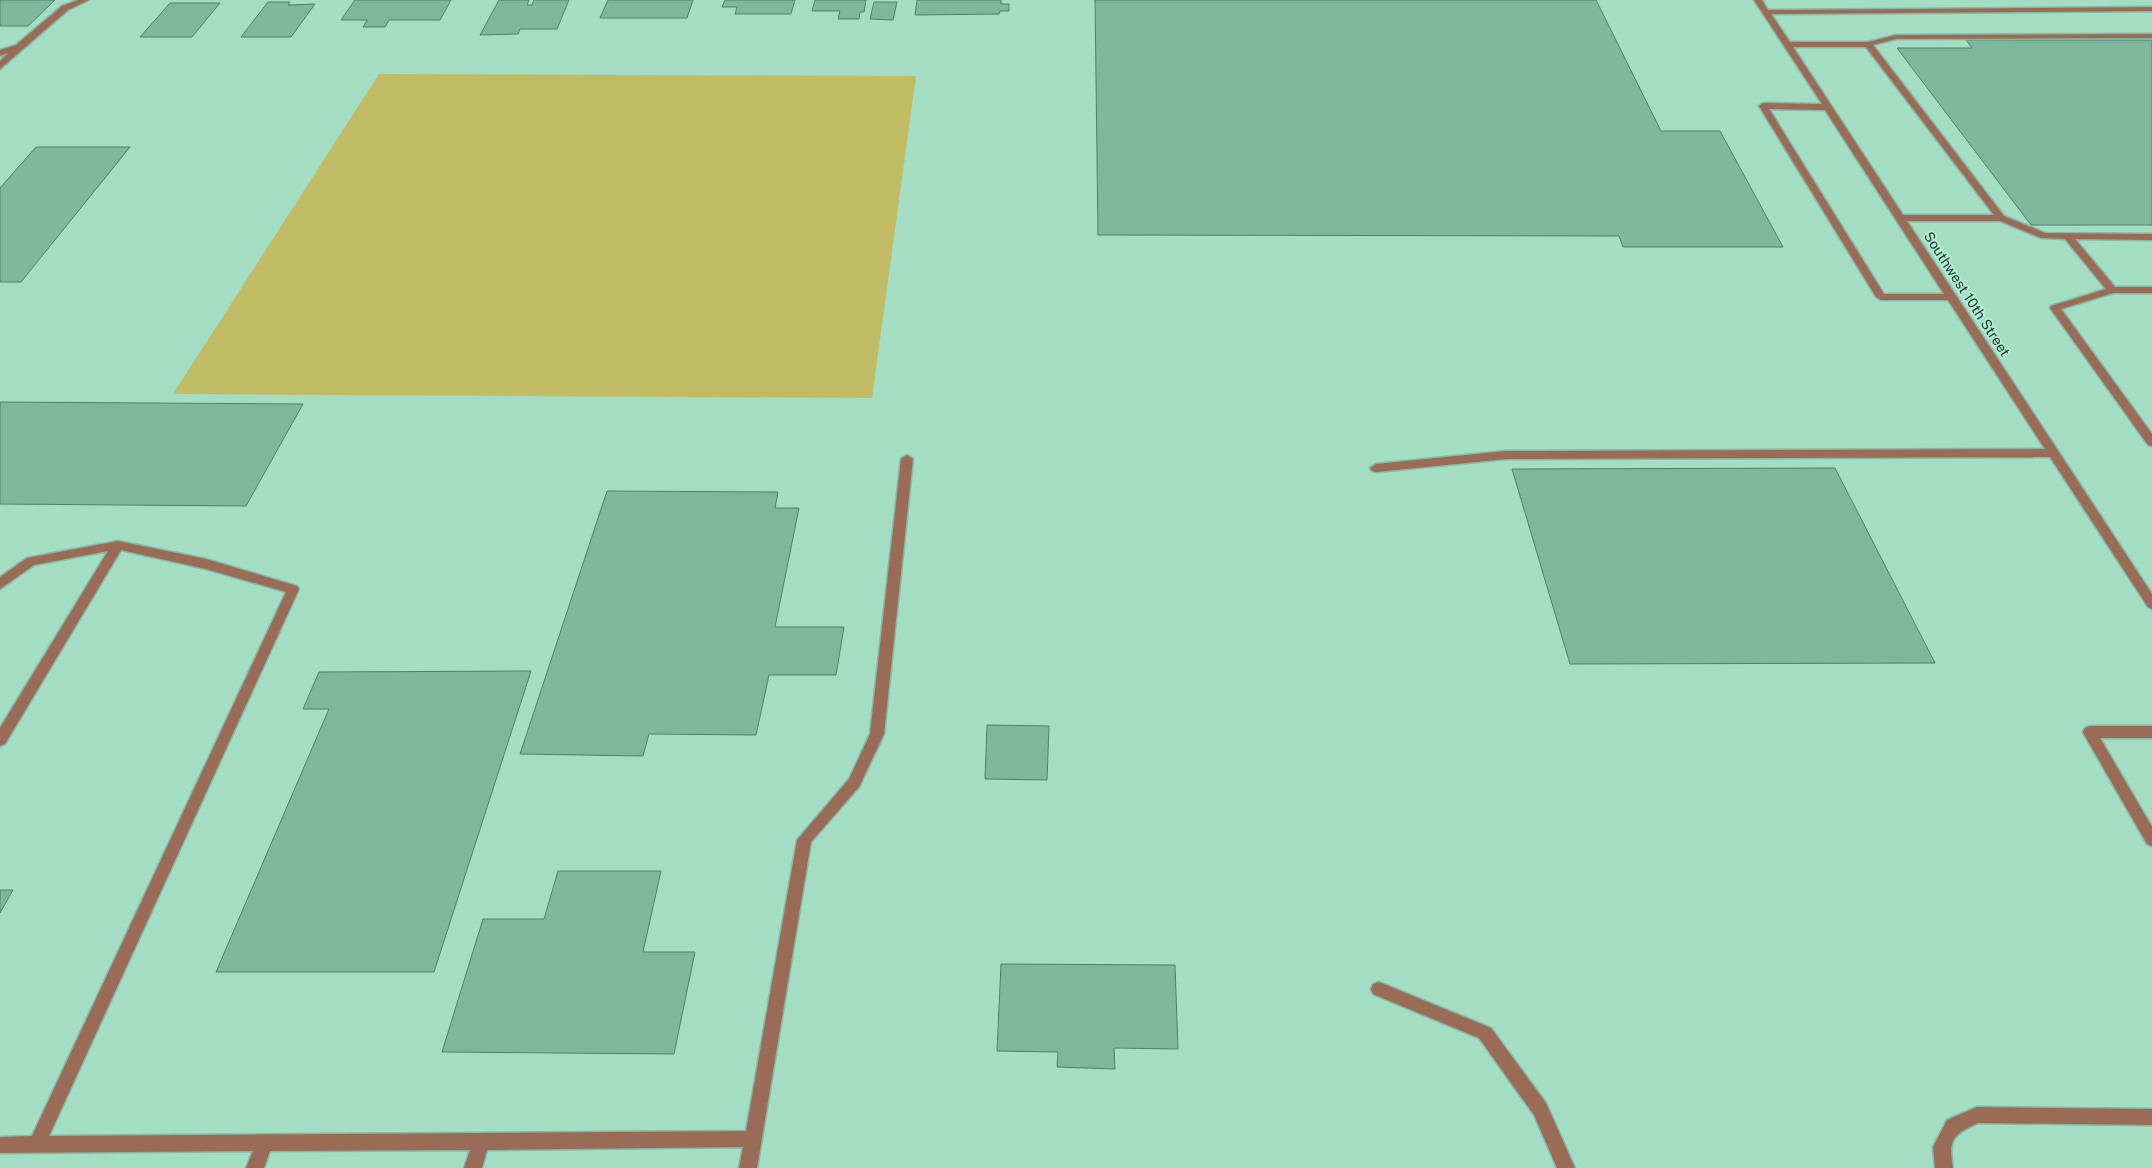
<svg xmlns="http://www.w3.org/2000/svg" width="2152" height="1168" font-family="'Public Sans',sans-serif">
<rect width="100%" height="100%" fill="#a3dec4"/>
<path fill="#c1bb64" d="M379,74L916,76L872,398L173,394Z"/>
<path fill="#7db89e" stroke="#49826a" d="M0,0H55L28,26H0Z
M355,0H451L440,20H389L385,27H363L367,20H341Z
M499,0H529L527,5H532L534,0H569L557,29H520L518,34L480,35Z
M608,0H693L687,18H600Z
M725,0H795L791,14H735L737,7H722Z
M815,0H866L864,12H860L859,19H838L840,11H812Z
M917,0H1001V4H1009V11H1000L999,14L915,15Z
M1095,0H1596L1661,131H1720L1783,247H1623L1619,236L1098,235Z
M268,2H290L288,5L315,4L291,37H241Z
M874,2H897L893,20L870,19Z
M170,3H220L192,37H140Z
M1966,40H2152V225H2031L1897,48H1972Z
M36,147H130L21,282H0V188Z
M0,402L303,404L246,506L0,504Z
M1835,468L1935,663L1570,664L1512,469Z
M607,491L778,492L775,508H799L775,627H844L836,675H769L756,735L649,734L643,756L520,754Z
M531,671L434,972H216L329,709H303L319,672Z
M987,725L1049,726L1047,780L985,779Z
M558,871H661L643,952H695L674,1054L442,1052L483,919H544Z
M0,890H13L0,913Z
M1001,964L1175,965L1178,1049L1114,1048L1115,1069L1057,1067L1058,1052L997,1051Z"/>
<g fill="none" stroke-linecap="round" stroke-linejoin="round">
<g stroke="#86b9a3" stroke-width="3">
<path id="minor" d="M78,0H89L68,10L0,69V61L8,53L0,56V50L16,45L62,6Z
M1754,0H1762L1768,10L2152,7V11L1771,14L1790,42H1868L1896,35L2152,34V38L1896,39L1873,45L2004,216L2045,233L2152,234V240L2075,239L2115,287H2152V293H2113L2061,309L2152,434V446L2148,445L2050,308L2051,306L2106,289L2065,239L2041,238L2000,221H1907L2152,594V609L2148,607L2050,457L1506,459L1376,472L1372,471L1370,468L1376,464L1506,451L2045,449L1948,300H1881L1876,297L1759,106L1763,103L1822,104ZM1793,47H1866L1994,215H1903ZM1769,109L1825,110L1944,294H1884Z
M907,455L913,459L884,734L859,787L811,842L757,1168H739L743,1147L487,1150L482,1168H464L470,1150L270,1151L264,1168H246L253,1151L0,1153V1137L32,1136L286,592L206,569L121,550L5,744L0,746V728L108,551L34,565L0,589V577L27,558L118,541L206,559L297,586L299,589L49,1136L746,1131L797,840L849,779L870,734L901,459Z
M2090,726H2152V738H2100L2152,827V846L2147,844L2085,736L2083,732L2085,728Z
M1379,982L1491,1028L1546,1103L1575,1168H1557L1534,1115L1479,1038L1373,994L1371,989L1373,984Z
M1977,1107L2152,1109V1125L1978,1123C1952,1135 1948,1140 1953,1168H1935L1933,1147L1947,1120Z"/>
</g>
<use href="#minor" fill="#9a6c58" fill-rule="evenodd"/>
</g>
<g text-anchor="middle" stroke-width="4" stroke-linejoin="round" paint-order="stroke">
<g font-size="14" fill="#20382e" stroke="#afebd0">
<text transform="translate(1967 294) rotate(57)" y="5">Southwest 10th Street</text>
</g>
</g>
</svg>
